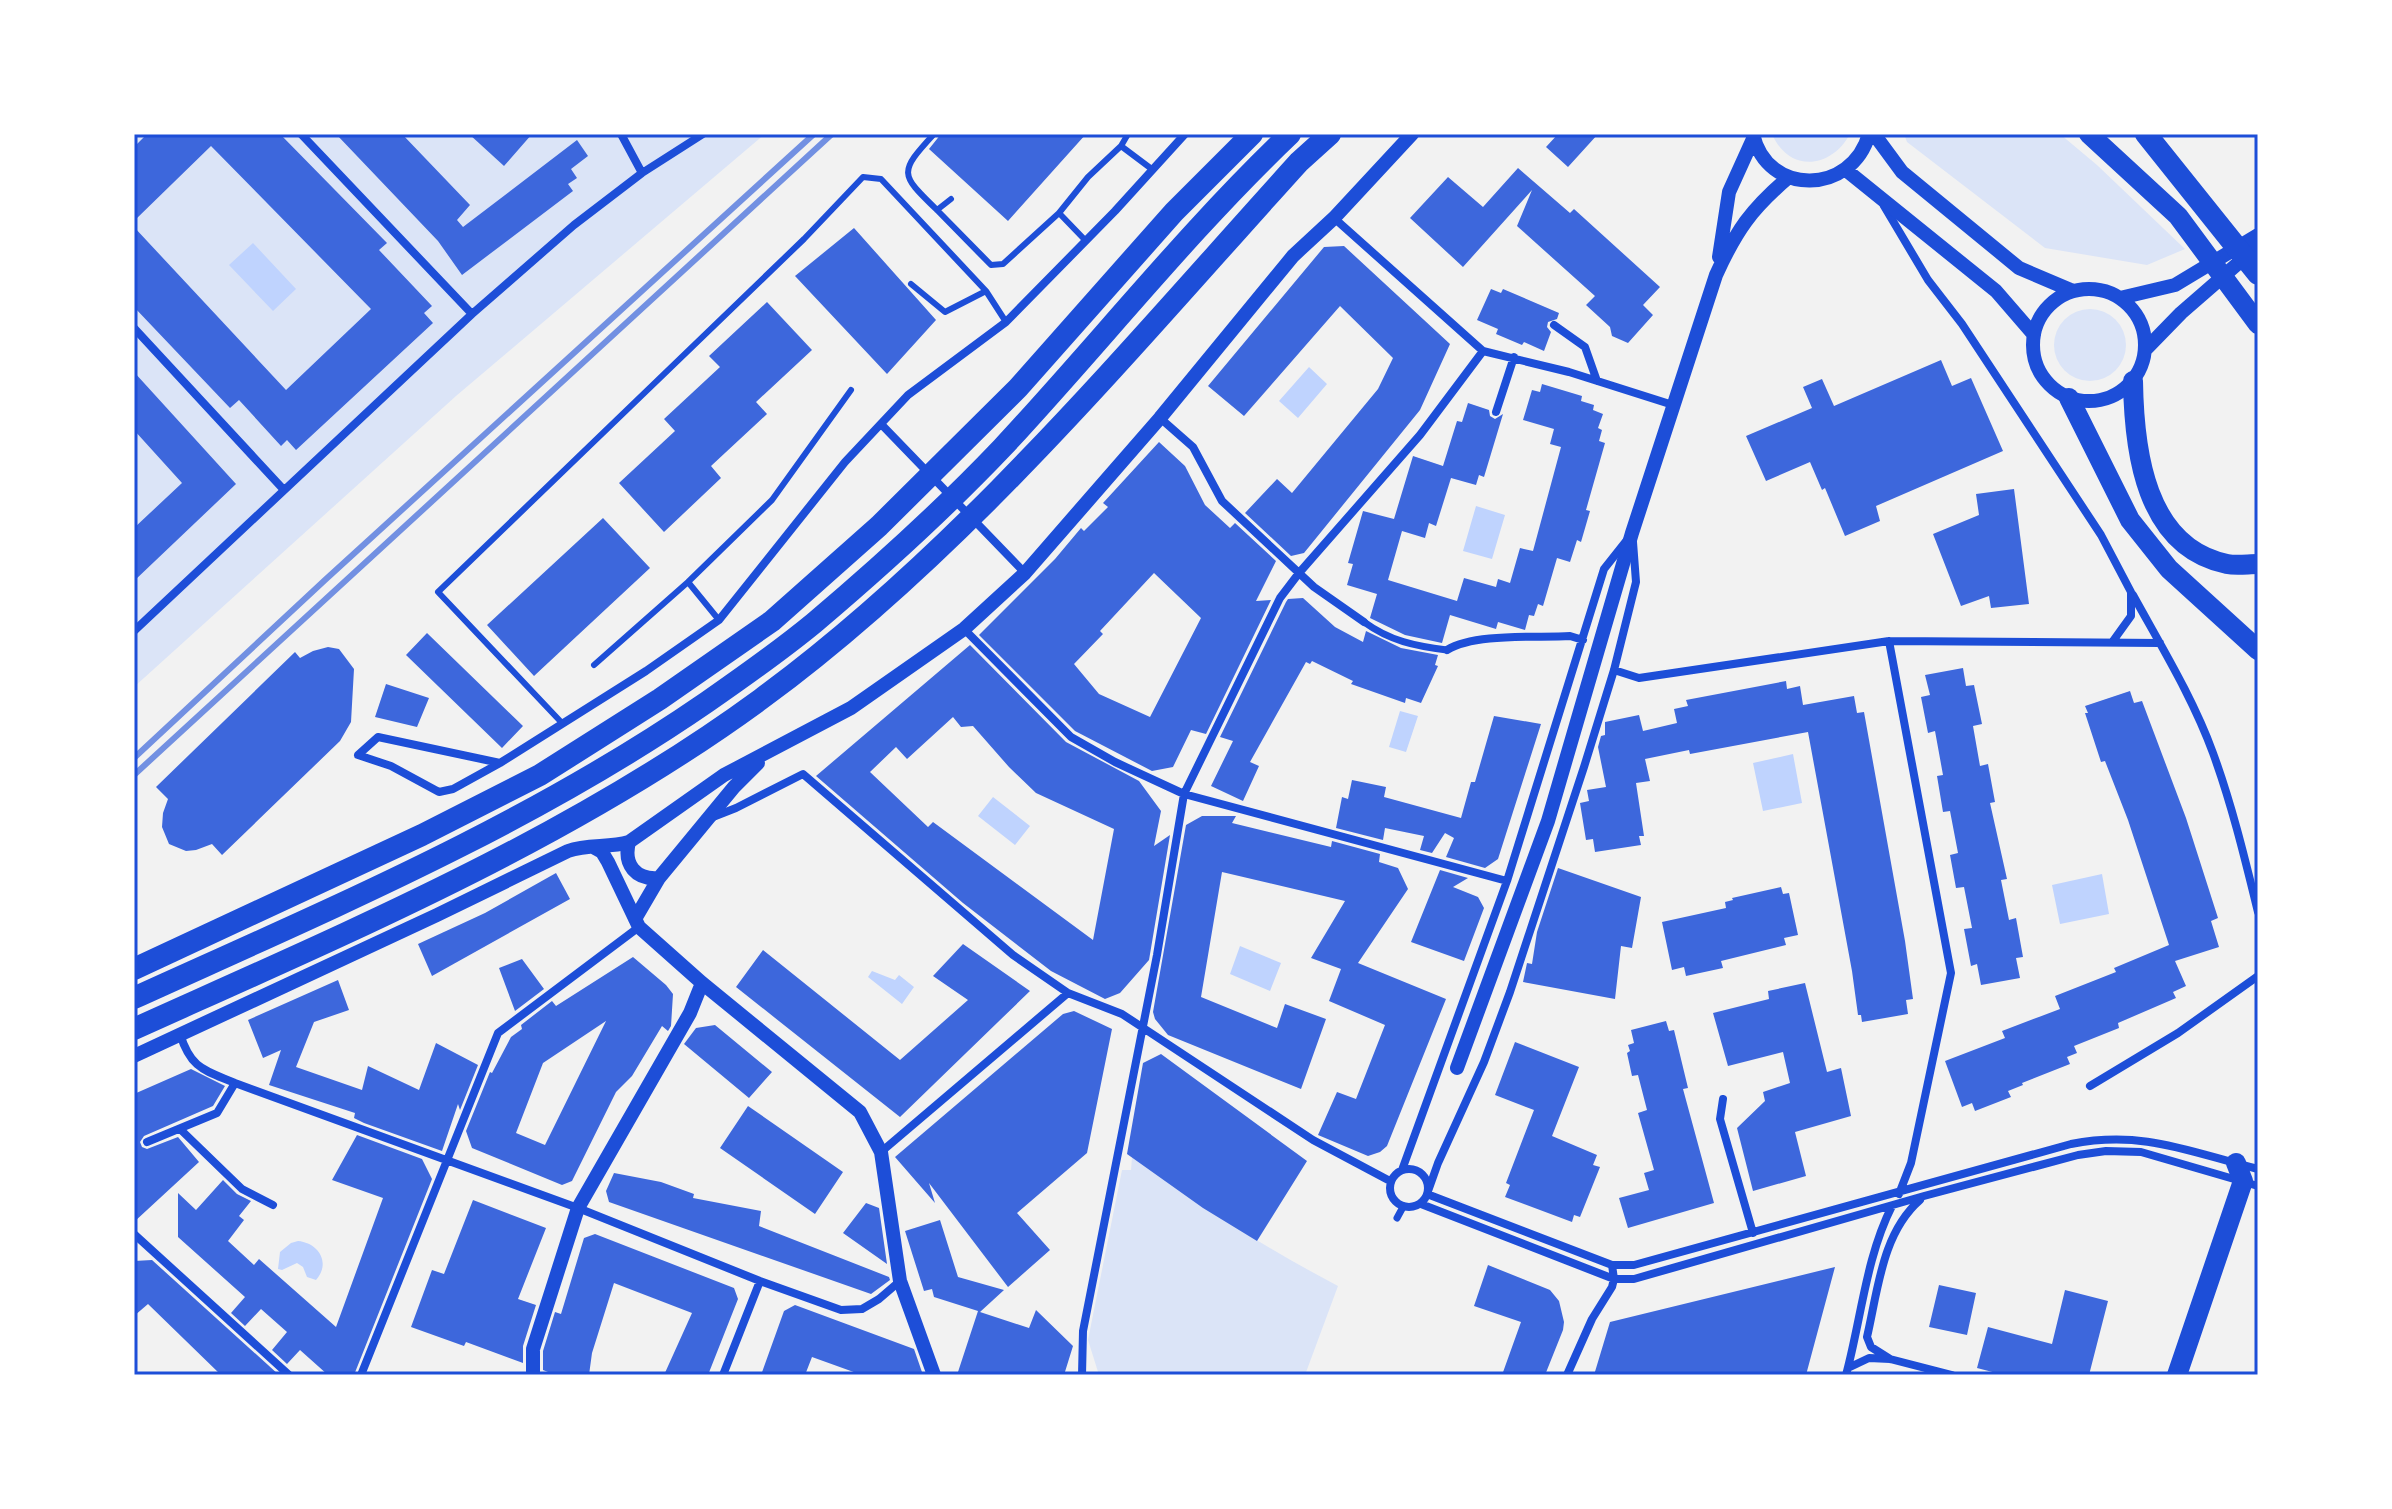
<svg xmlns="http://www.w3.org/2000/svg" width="2392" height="1509" font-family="'Open Sans',sans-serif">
<rect width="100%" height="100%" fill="#f2f2f2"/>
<path fill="#dbe4f7" d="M134,134H765L456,396L134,687Z
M1772,134H1850C1831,169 1789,173 1772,134Z
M1904,134H2060L2097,165L2185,249L2147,265L2045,248L1907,142Z
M2054 345a36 36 0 1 1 72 0a36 36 0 1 1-72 0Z
M1132,1157C1198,1205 1266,1248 1338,1286L1305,1375H1099L1088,1340L1122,1170H1131Z"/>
<path fill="#bfd3fe" d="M253,243L296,289L273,311L229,265Z
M1309,367L1327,384L1298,418L1279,401Z
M1476,506L1505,515L1492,559L1463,551Z
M1400,711L1418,716L1406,752L1389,747Z
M1793,754L1802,803L1763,811L1753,763Z
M993,797L1030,826L1015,845L978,816Z
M2102,874L2109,914L2060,924L2052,885Z
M1240,946L1281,963L1270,991L1230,974Z
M872,971L895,980L899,975L914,987L902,1004L868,977Z
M298,1241C319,1243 331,1263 316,1280L307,1277L303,1267L297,1263L282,1270L278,1269L280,1252L291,1243Z"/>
<path fill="#3d67dc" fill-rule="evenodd" d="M147,134H280L387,243L379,250L432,306L424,313L433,323L296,450L287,440L281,446L239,400L230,408L134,307V227L286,390L371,309L211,146L134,221V147Z
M336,134H402L470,205L457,220L463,227L577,140L588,156L571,169L577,178L568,184L573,191L462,275L438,241Z
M469,134H532L504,166Z
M941,134H1086L1008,221L929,149Z
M1558,134H1598L1568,167L1546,147Z
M1518,168L1570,213L1574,209L1660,287L1643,305L1653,315L1628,343L1612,336L1610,327L1586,305L1595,296L1517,226L1532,190L1463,267L1410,218L1448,177L1483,207Z
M854,228L936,320L887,374L795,276Z
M1344,246L1450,344L1420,410L1304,553L1291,556L1245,513L1277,479L1292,493L1378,389L1393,358L1340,306L1244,416L1208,386L1324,247Z
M1491,289L1501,293L1503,289L1559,313L1557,319L1548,322L1547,327L1551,332L1544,351L1524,342L1522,345L1496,334L1498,329L1477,320Z
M767,302L812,350L756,402L767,414L711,466L721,478L664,532L619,483L675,431L664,419L720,367L709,356Z
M1941,360L1952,386L1971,378L2003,451L1876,506L1880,521L1845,536L1825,488L1822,490L1810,462L1766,481L1746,436L1812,408L1803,387L1822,379L1834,406Z
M134,372L236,484L134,581V528L182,483L134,430Z
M1542,384L1582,396L1581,401L1594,405L1593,410L1603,414L1598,428L1602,430L1599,441L1605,443L1586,510L1590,511L1581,542L1577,540L1570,562L1557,558L1543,606L1538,604L1534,616L1529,615L1525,630L1498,622L1496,629L1450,615L1442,643L1405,635L1370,618L1377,594L1347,585L1353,564L1348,563L1363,511L1394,519L1413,456L1443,466L1457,421L1462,422L1468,403L1489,410L1490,416L1495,419L1503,414L1484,477L1479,475L1476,485L1451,478L1436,526L1429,523L1425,538L1402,531L1388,580L1457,601L1464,578L1496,587L1498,579L1510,583L1520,548L1533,551L1561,447L1550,444L1554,429L1523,420L1532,390L1540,392Z
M1159,442L1185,466L1205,505L1230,528L1235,523L1276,561L1256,601L1271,600L1206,734L1191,730L1173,767L1152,771L1075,731L979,635L1055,559L1081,528L1084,531L1108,507L1103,503ZM1154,573L1201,618L1150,717L1099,694L1074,664L1103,634L1100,631Z
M2014,489L2029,604L1991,608L1989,596L1961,606L1933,534L1979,515L1976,494Z
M603,518L650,568L534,676L487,625Z
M1303,598L1335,627L1363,642L1366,631L1401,648L1438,655L1435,665L1438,666L1421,703L1406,698L1405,703L1351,684L1353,681L1312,661L1310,664L1306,662L1250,762L1259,766L1243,801L1211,786L1233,741L1220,737L1286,602L1288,599Z
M427,633L523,726L502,748L406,655Z
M970,645L1066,742L1139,781L1161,811L1154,846L1170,835L1149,960L1120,993L1105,999L1051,971L963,903L816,776ZM953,717L961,727L973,726L1009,767L1036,793L1114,829L1093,940L933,822L928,827L870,772L896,747L907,759Z
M328,647L339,649L354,669L351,722L340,741L222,855L212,844L196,850L186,851L169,844L162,827L163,813L168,799L156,787L295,652L300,658L313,651Z
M1963,668L1966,686L1974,685L1982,724L1973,726L1980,766L1988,764L1995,802L1990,803L2007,879L2001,880L2009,920L2016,918L2023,957L2016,958L2020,978L1981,985L1977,964L1971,966L1964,929L1972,928L1964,887L1956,888L1950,855L1958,853L1950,811L1943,812L1937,776L1943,775L1935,731L1928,733L1921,697L1930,695L1925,675Z
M1786,681L1787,689L1800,686L1803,705L1854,696L1857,713L1864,712L1905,941L1913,999L1906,1000L1908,1014L1862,1022L1861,1015H1858L1852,971L1808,732L1690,754L1689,750L1645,759L1650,781L1636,783L1644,836H1639L1641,845L1595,852L1593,839L1586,840L1580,803L1589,801L1587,790L1606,787L1598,747L1601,736L1605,735V722L1639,715L1643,731L1677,723L1674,709L1688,706L1686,700Z
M386,684L429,698L417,727L375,717Z
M2130,691L2134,703L2142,701L2186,818L2218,918L2211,921L2219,947L2175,961L2186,986L2173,992L2176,998L2118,1023L2119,1028L2074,1046L2077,1053L2067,1057L2070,1064L2022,1083L2023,1085L2008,1091L2011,1097L1975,1111L1972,1103L1962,1107L1945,1061L2005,1038L2002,1031L2060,1009L2055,996L2116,972L2114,968L2169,945L2128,820L2105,761L2101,762L2085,713H2088L2085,706Z
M1494,716L1541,724L1498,859L1485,868L1446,857L1454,838L1445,833L1432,853L1420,850L1424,836L1385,828L1383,840L1336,828L1342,797L1348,799L1352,780L1386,787L1384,797L1461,818L1471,782H1475Z
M1202,816H1236L1232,823L1331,847L1332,841L1380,854L1379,862L1398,868L1408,889L1358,963L1446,999L1387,1146L1380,1152L1368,1156L1318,1135L1337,1092L1356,1099L1385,1025L1329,1001L1341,969L1311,958L1345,901L1222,872L1201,997L1277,1028L1285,1004L1326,1019L1301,1089L1168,1035L1155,1019L1153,1012L1186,825Z
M1558,868L1641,897L1632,948L1621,946L1615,999L1523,982L1527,963L1532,964L1537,932Z
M1440,870L1468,878L1453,887L1478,897L1484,908L1464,961L1411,942Z
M556,873L570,899L432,976L418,944L485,913Z
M1781,887L1783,894L1789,893L1798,935L1784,938L1786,945L1721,961L1723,968L1686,976L1684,967L1672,970L1662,922L1726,908L1725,902L1733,900L1732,898Z
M963,944L1030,991L900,1117L736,987L763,950L900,1060L968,1000L933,976Z
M633,957L666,985L673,994L671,1026L668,1031L662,1026L632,1076L616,1092L572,1181L562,1185L472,1148L466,1131L490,1072L492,1073L511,1037L522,1029L521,1025L552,1001L556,1006ZM606,1021L545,1145L516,1133L543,1063Z
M522,959L544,989L515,1011L499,968Z
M338,980L349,1010L314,1022L296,1067L362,1090L368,1066L419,1090L436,1043L478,1065L460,1110L458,1104L442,1151L364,1123L354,1118L355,1113L269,1085L281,1050L263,1058L248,1020Z
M1805,983L1827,1072L1841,1068L1851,1116L1795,1132L1806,1176L1753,1191L1737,1128L1765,1101L1763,1092L1790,1083L1783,1052L1728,1066L1713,1013L1769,999L1768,991Z
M1074,1011L1112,1029L1087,1153L1017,1213L1050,1250L1008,1287L929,1183L935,1203L895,1157L1063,1014Z
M1666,1021L1669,1031L1674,1030L1688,1088L1683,1089L1714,1203L1628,1228L1619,1198L1649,1190L1644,1173L1654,1170L1638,1113L1647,1110L1638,1075L1632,1076L1627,1053L1630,1051L1628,1045L1634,1043L1631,1030Z
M715,1025L772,1072L749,1098L684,1044L696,1028Z
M1515,1042L1579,1067L1552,1136L1597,1155L1593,1165L1600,1167L1580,1217L1574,1215L1572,1222L1505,1197L1510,1185L1506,1183L1534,1110L1495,1095Z
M1161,1054L1307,1161L1257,1241L1203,1208L1127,1154L1143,1063Z
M191,1069L225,1086L213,1106L144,1136L140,1142L142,1147L147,1149L178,1137L199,1162L134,1222V1094Z
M748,1106L843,1172L815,1214L720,1148Z
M357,1135L422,1159L432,1179L354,1375H328L300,1350L287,1364L272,1350L287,1332L261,1309L245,1326L231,1313L245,1297L178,1237V1193L196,1210L223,1180L237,1194L251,1201L239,1216L244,1220L228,1241L254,1265L259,1259L336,1327L383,1198L332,1180Z
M614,1173L661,1182L694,1194L693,1198L761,1211L759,1226L889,1277L890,1280L871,1294L609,1202L606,1191Z
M473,1200L546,1228L518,1299L536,1305L523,1346V1363L466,1342L464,1346L411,1327L432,1270L444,1274Z
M866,1203L879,1208L887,1264L843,1233Z
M940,1220L958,1277L1004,1290L980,1312L1029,1328L1036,1310L1073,1346L1064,1375H957L978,1311L934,1297L932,1289L924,1291L905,1231Z
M595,1234L734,1288L738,1299L708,1375H664L692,1313L614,1283L592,1353L589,1375H547L548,1372L543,1370V1351L555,1312L561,1314L584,1238Z
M152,1260L279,1375H221L148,1304L134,1316V1261Z
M1488,1265L1550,1290L1559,1301L1564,1322L1563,1330L1545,1375H1502L1521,1322L1474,1306Z
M1835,1267L1806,1375H1594L1610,1322Z
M1939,1285L1976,1293L1967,1335L1929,1327Z
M2065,1290L2108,1301L2089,1375H2004L1977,1368L1988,1327L2052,1344Z
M795,1305L914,1349L923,1375H862L812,1357L805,1375H761L784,1311Z"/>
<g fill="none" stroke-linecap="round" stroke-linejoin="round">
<path stroke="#1d4ed8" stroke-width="6" d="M934,134C898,173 900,174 937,210
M1121,146L1128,134
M951,199L937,210L991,265L1003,264L1059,213
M1086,241L1059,213L1088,177L1121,146L1153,170
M911,284L945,312L986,291
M688,582L719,620
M594,665L688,582L772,500L851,390
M562,723L438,592L804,239L863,177L881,179L986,291L1006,322"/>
<path stroke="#1d4ed8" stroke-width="7" d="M1364,622C1390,641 1415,646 1447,650
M1397,1218L1403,1207"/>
<path stroke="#1d4ed8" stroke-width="8" d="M301,134L472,314
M621,134L642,173
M1884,206L1928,280L1962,324L2101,535L2131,592V616L2113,641
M1334,218L1483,351L1569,372L1673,405
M1554,325L1585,347L1597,381
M134,328L284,490
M1496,412L1514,357
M1160,418L1193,447L1222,501L1314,587L1364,622
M881,424L1025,573
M1633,542L1636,582L1614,670L1584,767L1510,992L1484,1062L1438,1163L1427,1194L1612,1265H1634L2071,1144C2144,1130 2189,1152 2258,1169
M2133,595C2161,646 2193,698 2213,753C2232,805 2245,859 2258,912
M964,629L1071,737L1115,762L1184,794L1507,881
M134,631L472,314L574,225L642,173L703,134
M1889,641L1951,973L1911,1163L1899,1194
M1447,650C1475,633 1536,638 1570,636L1583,640
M1614,670L1639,678L1889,641L2160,643
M378,737L500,763L453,789L439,792L391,766L358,755Z
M500,763L646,671L719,620L845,462L908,395L1006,322L1115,211L1185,134
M713,817L736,808L803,774L1013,955L1068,993L1122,1014L1313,1140L1390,1181
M180,1034C191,1069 204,1070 235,1083L578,1208L760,1281L841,1310L862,1309L879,1299L900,1281
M2090,1086L2178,1033L2258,976
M1723,1099L1720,1119L1753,1233
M180,1129L242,1189L273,1205
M147,1142L217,1113L235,1083
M881,1152L1068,993
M1390 1188a19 19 0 1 1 38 0a19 19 0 1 1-38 0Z
M1402,1170L1507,881L1604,569L1627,540
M1421,1204L1614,1279H1634L1924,1196L2078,1155L2106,1151L2141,1152L2258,1186
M134,1234L289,1375
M1890,1359L1871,1347L1867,1337C1878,1290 1882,1233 1920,1200
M1848,1368L1869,1358L1890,1359L1952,1375
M361,1375L498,1033L639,927
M723,1375L760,1281
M1082,1375L1083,1331L1157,955L1184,794L1280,598L1299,573L1420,435L1483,351
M1567,1375L1592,1319L1612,1287L1614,1279L1612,1265
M1846,1375C1861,1320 1866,1257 1892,1206"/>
<path stroke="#1d4ed8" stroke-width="14" d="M1753,134C1767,197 1852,195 1869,134
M1874,134L1902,172L2019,268L2073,291
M1846,170L1996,291L2034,335
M1719,257L1729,192L1753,139
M2033 345a56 56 0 1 1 112 0a56 56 0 1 1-112 0Z
M2120,298L2175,285L2258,235
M2145,350L2181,313L2258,246
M629,842C623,865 636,880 659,878
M593,847L602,852L608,862L639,927L702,983L860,1112L881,1152L900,1281L934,1375
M635,919L659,878L734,787L758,763
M134,1056L437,915L568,851C588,844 609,848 629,842L724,775L851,708L964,629L1025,573L1160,418L1293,256L1334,218L1412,134
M1457,1068L1548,821L1632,533L1716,275C1736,231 1751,209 1789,177
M533,1375V1349L578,1208L690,1013L702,983"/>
<path stroke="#1d4ed8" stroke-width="20" d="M2089,134L2178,216L2258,324
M2133,381C2134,451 2145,547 2227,564C2237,566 2248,564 2258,564
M2069,398L2130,520L2169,569L2258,650
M2177,1375L2243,1181L2236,1163"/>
<path stroke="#1d4ed8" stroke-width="22" d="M2146,134L2258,274
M134,969L422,835L540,775L660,699L772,621L879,526L1018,388L1174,212L1252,134
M134,998C332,908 527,826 707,702C743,677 780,651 814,623C879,568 943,510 1002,448C1099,344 1187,232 1290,134
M134,1029C349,932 570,839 761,699C963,551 1132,346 1299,162L1330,134"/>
<path stroke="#7290e2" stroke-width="6" d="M134,758L325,580L814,134
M134,775L832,134"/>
</g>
<rect width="2392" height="1509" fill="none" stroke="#ffffff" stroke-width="272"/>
<rect x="136" y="136" width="2120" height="1237" fill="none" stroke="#1d4ed8" stroke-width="3"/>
</svg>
